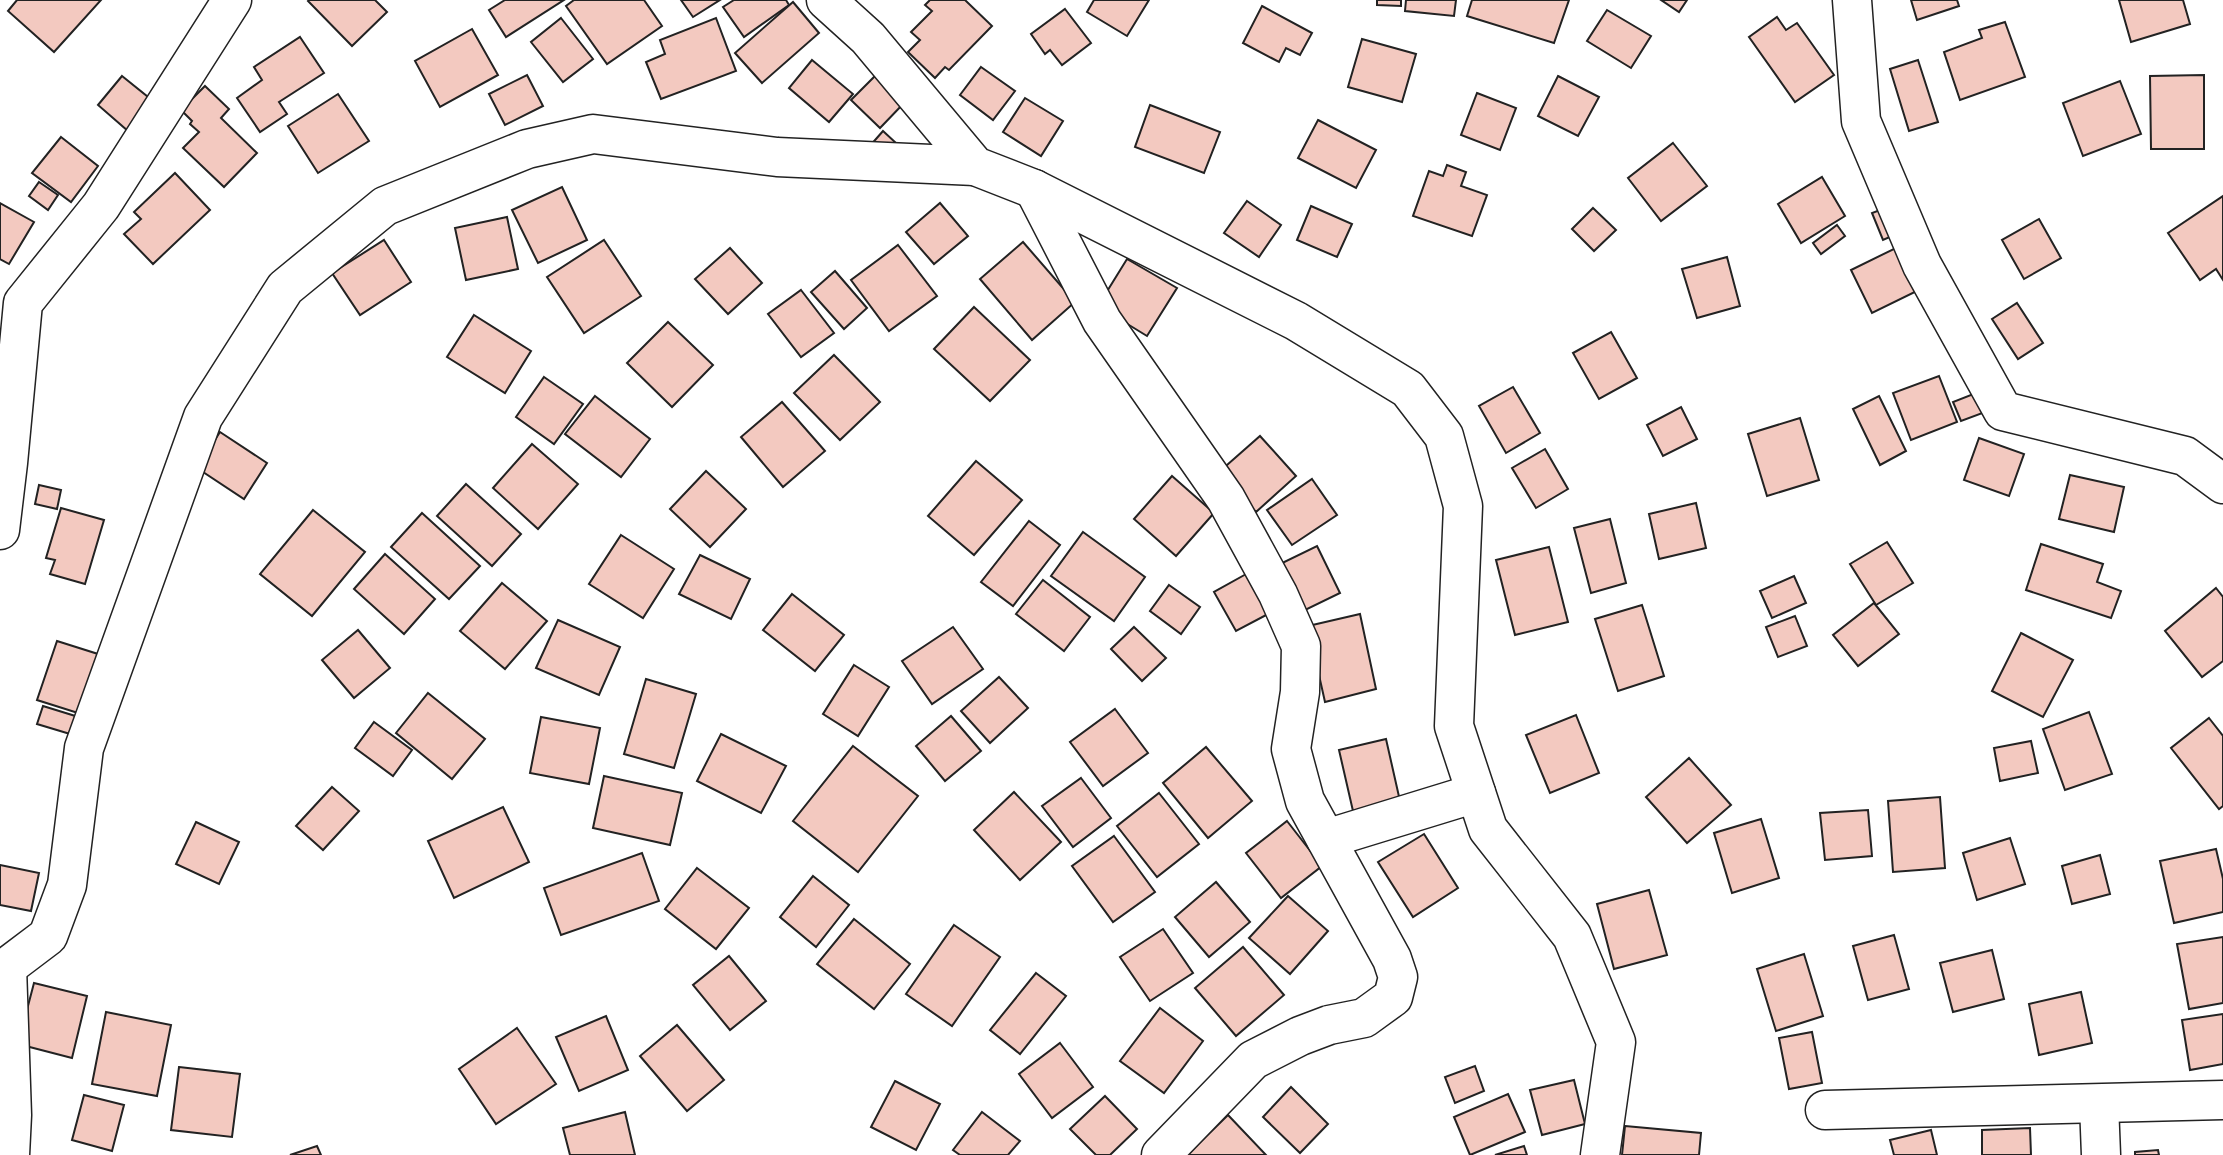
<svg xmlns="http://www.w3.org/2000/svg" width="2223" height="1155" font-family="Figtree,sans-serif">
<rect width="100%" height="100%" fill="#fff"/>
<g fill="#f3c9c0" stroke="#222" stroke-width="2">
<path d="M17 0H101L54 52 8 11Z"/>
<path d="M309 0H375L387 12 352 46 308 1Z"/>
<path d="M505 0H564L506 37 489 10Z"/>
<path d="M574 0H644L662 26 607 64 566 6Z"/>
<path d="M681 0H720L693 17Z"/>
<path d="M734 0H786L789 5 744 37 723 7Z"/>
<path d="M930 0H965L992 26 949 70 945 67 935 78 908 52 920 40 911 32 932 11 925 5Z"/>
<path d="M1094 0H1149L1127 36 1087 12Z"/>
<path d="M1377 0H1401V6L1377 5Z"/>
<path d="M1406 0H1456L1454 16 1405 11Z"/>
<path d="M1472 0H1569L1554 43 1467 16Z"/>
<path d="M1661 0H1687L1679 12Z"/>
<path d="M1911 0H1957L1959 6 1917 20Z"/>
<path d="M2119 0H2183L2190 24 2131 42Z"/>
<path d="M793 2 819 33 762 83 735 53Z"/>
<path d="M1262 6 1312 33 1300 55 1286 48 1279 62 1243 43Z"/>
<path d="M1065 9 1091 43 1062 65 1050 50 1045 54 1031 34Z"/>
<path d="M1607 10 1651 36 1631 68 1587 41Z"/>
<path d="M1777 17 1786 30 1797 23 1834 75 1795 102 1749 37Z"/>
<path d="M561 18 593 59 563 82 531 42Z"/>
<path d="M716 18 736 71 661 99 646 62 665 54 660 40Z"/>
<path d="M2005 22 2025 77 1960 100 1944 52 1982 38 1979 30Z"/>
<path d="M472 29 498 75 440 107 415 61Z"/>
<path d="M300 37 324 73 279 102 287 114 260 132 237 98 262 80 254 67Z"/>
<path d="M1362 39 1416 54 1402 102 1348 87Z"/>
<path d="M812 60 853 94 829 122 789 88Z"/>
<path d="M1918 60 1938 122 1909 131 1890 69Z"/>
<path d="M981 67 1015 91 993 120 960 95Z"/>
<path d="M527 75 543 106 505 125 489 94Z"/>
<path d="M876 75 905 102 880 128 851 100Z"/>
<path d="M2204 75V149H2151L2150 76Z"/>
<path d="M122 76 153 101 128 131 98 105Z"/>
<path d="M1558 76 1599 97 1578 136 1538 116Z"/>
<path d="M2120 81 2141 134 2083 156 2063 103Z"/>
<path d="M205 86 229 109 221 118 257 153 224 187 183 148 199 132 190 124 192 121 181 110Z"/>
<path d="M1477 93 1516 108 1500 150 1461 135Z"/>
<path d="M338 94 369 141 318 173 288 126Z"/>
<path d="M1025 98 1063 121 1041 156 1003 132Z"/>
<path d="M1150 105 1220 132 1204 173 1135 147Z"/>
<path d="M1318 120 1376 150 1356 188 1298 158Z"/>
<path d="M883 131 896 143 882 158 869 147Z"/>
<path d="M61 137 98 166 71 202 32 173Z"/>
<path d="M1673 143 1707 186 1661 221 1628 178Z"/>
<path d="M1447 165 1466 172 1461 186 1487 195 1472 236 1413 216 1429 171 1443 176Z"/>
<path d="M175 173 210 210 153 264 124 234 141 219 134 212Z"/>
<path d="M1822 177 1845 216 1801 243 1778 204Z"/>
<path d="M39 182 58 195 48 210 29 196Z"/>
<path d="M562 187 587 240 538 263 512 210Z"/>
<path d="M2223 196V280L2216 269 2200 280 2168 233Z"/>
<path d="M1247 201 1281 225 1259 257 1224 233Z"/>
<path d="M0 203 34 222 9 264 0 259Z"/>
<path d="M940 203 968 236 934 264 906 232Z"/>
<path d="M1311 206 1352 224 1337 257 1297 240Z"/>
<path d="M1888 207 1899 233 1883 240 1872 213Z"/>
<path d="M1593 208 1616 230 1594 251 1572 229Z"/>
<path d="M507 217 518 269 466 280 455 228Z"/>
<path d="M2039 219 2061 258 2024 279 2002 240Z"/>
<path d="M1837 225 1845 236 1821 254 1813 243Z"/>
<path d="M384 240 411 282 360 315 332 273Z"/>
<path d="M604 240 641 296 584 333 547 277Z"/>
<path d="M1023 242 1075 302 1032 340 980 279Z"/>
<path d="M1904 244 1925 287 1872 313 1851 270Z"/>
<path d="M898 245 937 296 889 331 851 280Z"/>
<path d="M730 248 762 283 728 314 695 279Z"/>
<path d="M1727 257 1740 306 1697 318 1682 269Z"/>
<path d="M1127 259 1177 288 1147 336 1098 306Z"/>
<path d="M835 271 867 308 844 329 811 292Z"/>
<path d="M801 290 834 333 801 357 768 314Z"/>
<path d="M2017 303 2043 343 2018 359 1992 319Z"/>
<path d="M974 307 1030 360 990 401 934 349Z"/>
<path d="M474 315 531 351 505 393 447 357Z"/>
<path d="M668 322 713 365 672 407 627 363Z"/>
<path d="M1611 332 1637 378 1599 399 1573 353Z"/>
<path d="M834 355 880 402 840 440 794 393Z"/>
<path d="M1939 376 1957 422 1911 440 1893 393Z"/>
<path d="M544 377 583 404 554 444 516 417Z"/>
<path d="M1513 387 1540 433 1506 453 1479 406Z"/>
<path d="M1981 391 1988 411 1961 421 1953 402Z"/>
<path d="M595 396 650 439 621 477 565 434Z"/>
<path d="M1879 396 1906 451 1880 465 1853 409Z"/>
<path d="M782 402 825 451 783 487 741 437Z"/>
<path d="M1681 407 1697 439 1663 456 1647 425Z"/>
<path d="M1800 418 1819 480 1767 496 1748 434Z"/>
<path d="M220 432 267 463 244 499 197 468Z"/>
<path d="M1260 436 1296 476 1256 512 1219 472Z"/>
<path d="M1979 438 2024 454 2009 496 1964 480Z"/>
<path d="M532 444 578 484 538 529 493 488Z"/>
<path d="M1545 449 1568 489 1536 508 1512 468Z"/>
<path d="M976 461 1022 500 974 555 928 516Z"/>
<path d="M706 471 746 509 710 547 670 509Z"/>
<path d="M2070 475 2124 487 2114 532 2059 519Z"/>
<path d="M1172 476 1214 513 1176 556 1134 519Z"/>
<path d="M1312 479 1337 515 1292 545 1267 510Z"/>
<path d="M466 484 521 534 492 566 437 516Z"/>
<path d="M39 485 61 490 57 509 35 504Z"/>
<path d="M1696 503 1706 548 1659 559 1649 514Z"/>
<path d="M61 508 104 520 85 584 50 574 55 560 46 558Z"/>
<path d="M313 510 365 552 312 616 260 574Z"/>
<path d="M422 513 480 566 449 599 391 547Z"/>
<path d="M1610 519 1626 583 1591 593 1574 528Z"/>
<path d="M1029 521 1060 545 1013 606 981 582Z"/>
<path d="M1083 532 1145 577 1114 621 1051 576Z"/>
<path d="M621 535 674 569 643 618 589 584Z"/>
<path d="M1887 542 1913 583 1876 605 1850 564Z"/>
<path d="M2041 544 2103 564 2097 582 2121 591 2111 618 2026 590Z"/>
<path d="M1317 546 1340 593 1299 613 1276 566Z"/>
<path d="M1549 547 1568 622 1515 635 1496 560Z"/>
<path d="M385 554 435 599 404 634 354 589Z"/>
<path d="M700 555 750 579 731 619 679 594Z"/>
<path d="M1248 573 1270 613 1236 631 1214 592Z"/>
<path d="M1794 576 1806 603 1772 618 1760 591Z"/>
<path d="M1043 580 1090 617 1064 651 1016 614Z"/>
<path d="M502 583 547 621 505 669 460 631Z"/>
<path d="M1169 585 1200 607 1181 634 1150 611Z"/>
<path d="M2216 588 2223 597V661L2202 677 2165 631Z"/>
<path d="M792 594 844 635 815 671 763 630Z"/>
<path d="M1874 603 1899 634 1858 666 1833 635Z"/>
<path d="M1642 605 1664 676 1618 691 1595 619Z"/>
<path d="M1360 614 1376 689 1325 702 1308 626Z"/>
<path d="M1795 616 1807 646 1778 657 1766 627Z"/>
<path d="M558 620 620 647 599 695 536 668Z"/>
<path d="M953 627 983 669 932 704 902 661Z"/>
<path d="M1134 627 1166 658 1142 681 1111 649Z"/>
<path d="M358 630 390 668 354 698 322 660Z"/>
<path d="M2021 633 2073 660 2043 717 1992 691Z"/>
<path d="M57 641 98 654 78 713 37 700Z"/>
<path d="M854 665 889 687 858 736 823 714Z"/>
<path d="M999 677 1028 708 990 743 961 711Z"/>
<path d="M646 679 696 694 674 768 624 754Z"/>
<path d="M428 693 485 739 452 779 396 733Z"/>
<path d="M43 706 85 719 80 737 37 724Z"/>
<path d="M1115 709 1148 753 1103 786 1070 742Z"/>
<path d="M2089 712 2112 774 2065 790 2043 729Z"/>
<path d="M1576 715 1599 773 1550 793 1526 735Z"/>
<path d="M951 716 981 751 945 781 916 746Z"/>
<path d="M541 717 600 728 589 784 530 773Z"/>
<path d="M2209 718 2223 736V806L2219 809 2171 748Z"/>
<path d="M374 722 412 750 393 776 355 748Z"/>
<path d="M721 734 786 766 761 813 697 781Z"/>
<path d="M1386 739 1400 801 1353 811 1339 750Z"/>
<path d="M2031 741 2038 773 2000 781 1994 748Z"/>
<path d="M853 746 918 796 858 872 793 821Z"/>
<path d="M1206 747 1252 801 1208 838 1163 783Z"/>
<path d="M1689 758 1731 805 1687 843 1646 797Z"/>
<path d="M604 776 682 793 670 845 593 828Z"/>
<path d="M1081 778 1111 818 1073 847 1042 806Z"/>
<path d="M332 787 359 811 323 850 296 826Z"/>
<path d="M1014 792 1061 842 1020 880 974 830Z"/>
<path d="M1159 793 1199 844 1157 877 1117 826Z"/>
<path d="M1940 797 1945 868 1893 872 1888 801Z"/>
<path d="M503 807 529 862 454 898 428 841Z"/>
<path d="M1868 810 1872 856 1825 860 1820 813Z"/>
<path d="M1761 819 1779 878 1732 893 1714 833Z"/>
<path d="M1287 821 1322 866 1281 898 1246 853Z"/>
<path d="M196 822 239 842 219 884 176 864Z"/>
<path d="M1424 834 1458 888 1413 917 1378 862Z"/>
<path d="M1114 836 1155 892 1113 922 1072 866Z"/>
<path d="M2010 838 2025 884 1977 900 1963 853Z"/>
<path d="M2216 849 2223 879V912L2174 923 2160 861Z"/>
<path d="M642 853 659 901 561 935 544 888Z"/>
<path d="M2100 855 2110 894 2072 904 2062 866Z"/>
<path d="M0 865 39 873 31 911 0 905Z"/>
<path d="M697 868 749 908 716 949 665 909Z"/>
<path d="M813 876 849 905 816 947 780 917Z"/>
<path d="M1216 882 1250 922 1209 957 1175 917Z"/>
<path d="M1649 890 1667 955 1614 969 1597 904Z"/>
<path d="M1288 896 1328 931 1290 974 1249 938Z"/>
<path d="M854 919 910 964 874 1009 817 964Z"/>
<path d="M954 925 1000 957 952 1026 906 994Z"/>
<path d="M1163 929 1193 973 1150 1001 1120 957Z"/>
<path d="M1894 935 1909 989 1868 1000 1853 946Z"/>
<path d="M2223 937V1003L2189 1009 2177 944Z"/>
<path d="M1243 947 1284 995 1236 1036 1195 988Z"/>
<path d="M1992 950 2004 999 1953 1012 1940 963Z"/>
<path d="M1804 954 1823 1016 1776 1031 1757 969Z"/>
<path d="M729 956 766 1001 730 1030 693 985Z"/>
<path d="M1036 973 1066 996 1020 1054 990 1030Z"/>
<path d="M34 983 87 996 72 1058 18 1044Z"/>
<path d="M2081 992 2092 1043 2039 1055 2029 1004Z"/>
<path d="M1160 1008 1203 1041 1164 1093 1120 1061Z"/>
<path d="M106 1012 171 1025 157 1096 92 1084Z"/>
<path d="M2223 1014V1064L2190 1070 2182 1020Z"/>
<path d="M606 1016 628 1070 579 1091 556 1037Z"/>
<path d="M677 1025 724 1080 687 1111 640 1056Z"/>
<path d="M517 1028 556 1084 496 1124 459 1069Z"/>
<path d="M1812 1032 1822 1083 1789 1089 1779 1038Z"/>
<path d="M1060 1043 1093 1087 1052 1118 1019 1074Z"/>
<path d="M1475 1066 1484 1091 1455 1103 1445 1077Z"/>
<path d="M179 1067 240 1074 232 1137 171 1130Z"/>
<path d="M1574 1080 1585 1124 1542 1135 1530 1090Z"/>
<path d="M895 1081 940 1104 916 1150 871 1127Z"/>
<path d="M1291 1087 1328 1124 1300 1153 1263 1117Z"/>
<path d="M1508 1094 1525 1132 1470 1155 1454 1117Z"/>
<path d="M84 1095 124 1105 112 1151 72 1140Z"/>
<path d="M1105 1096 1137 1129 1110 1155H1096L1070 1129Z"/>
<path d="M625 1112 635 1155H570L563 1128Z"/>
<path d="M982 1112 1020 1141 1008 1155H960L953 1150Z"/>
<path d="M1228 1115 1266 1155H1187Z"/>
<path d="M1625 1126 1701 1133 1699 1155H1622Z"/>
<path d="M2030 1128 2031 1155H1982V1130Z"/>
<path d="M1931 1130 1937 1155H1894L1890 1140Z"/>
<path d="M317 1146 321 1155H290Z"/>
<path d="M1524 1146 1527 1155H1495Z"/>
<path d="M2158 1150 2159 1155H2135V1152Z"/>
</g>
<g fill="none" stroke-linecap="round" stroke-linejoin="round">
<defs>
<g id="street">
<path d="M826 0 868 38 975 166 1034 189 1296 321 1408 389 1444 436 1463 506 1454 726 1488 829 1572 936 1616 1042 1600 1155"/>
<path d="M1852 0 1861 121 1922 265 2003 411 2185 456 2223 484"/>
<path d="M1034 189 1102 321 1226 499 1278 594 1301 646 1300 692 1291 749 1305 801 1392 959 1398 977 1393 997 1364 1018 1329 1025 1300 1036 1253 1060 1161 1155"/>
<path d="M0 530 8 463 23 303 101 206 232 0"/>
<path d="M1326 839 1476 793"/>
<path d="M7 967 12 1115 10 1155"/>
<path d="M0 968 7 967 48 936 67 885 84 748 203 417 285 288 385 206 527 149 593 134 777 157 975 166"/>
<path d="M2099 1104 2101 1155"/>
<path d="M1825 1110 2223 1100"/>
</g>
</defs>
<use href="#street" stroke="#222" stroke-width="41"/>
<use href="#street" stroke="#fff" stroke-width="38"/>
</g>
</svg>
